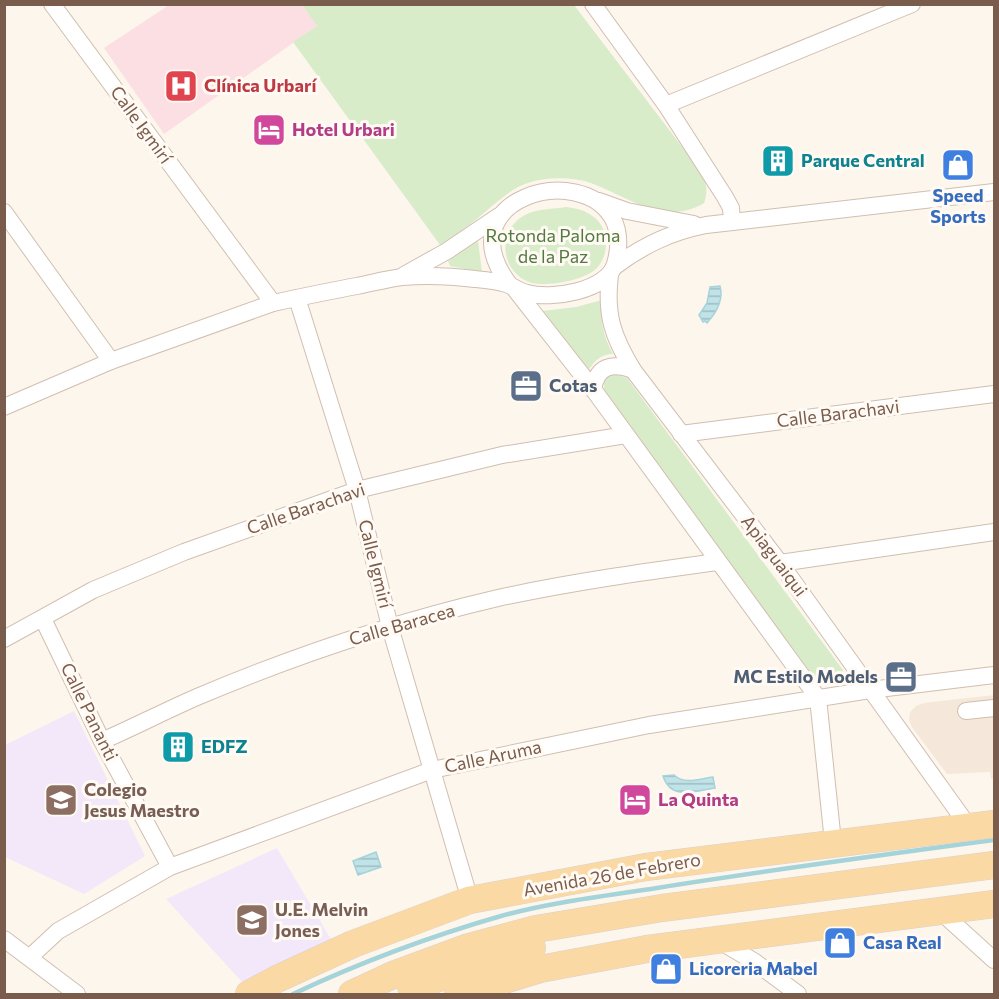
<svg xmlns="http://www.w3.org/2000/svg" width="999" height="999" font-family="Commissioner,sans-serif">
<defs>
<pattern id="water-rules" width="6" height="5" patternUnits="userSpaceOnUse" patternTransform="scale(1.5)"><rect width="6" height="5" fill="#bfe3e8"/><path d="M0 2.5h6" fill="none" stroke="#a0bbbe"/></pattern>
</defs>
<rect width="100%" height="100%" fill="#fdf6ec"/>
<path fill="#f5e8da" d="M994 695V779H991L990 772 947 774 912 727 909 720 910 712 916 706 924 703Z"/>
<g fill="#f3e8fa">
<path d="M74 711 145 856 84 894 5 857V745Z"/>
<path d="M277 848 332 941 243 983 166 899Z"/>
</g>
<path fill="#fbdfe3" d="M169 5H302L317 26 164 134 104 48Z"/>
<g fill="#d8ecc9">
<path d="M302 5H574L702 173C707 184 708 192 704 203 666 227 626 196 591 183 573 177 549 177 531 182 511 187 494 205 478 218 466 228 453 236 440 245L293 42 317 26Z"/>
<path d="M566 207C587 209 605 219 606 242 606 252 604 260 597 268 586 280 548 287 532 283 500 274 496 230 525 215 536 209 553 209 566 207Z"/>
<path d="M478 241 482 272 450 266 448 261Z"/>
<path d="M602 300C600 320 603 336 613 354 601 354 594 361 588 371L543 311 576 307Z"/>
<path d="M615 374 627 378 843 670 844 677 841 683C831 686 824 685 816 680L604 392V380L609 375Z"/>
</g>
<g fill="url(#water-rules)" stroke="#a5d3da" stroke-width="1.5">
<path d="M720 286C724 300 716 313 707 323L705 321 703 322 699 315 707 303 710 287Z"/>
<path d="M674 775C685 785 699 779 713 777L715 788C695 791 671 801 663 776Z"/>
<path d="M376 852 381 867 358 875 353 861Z"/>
</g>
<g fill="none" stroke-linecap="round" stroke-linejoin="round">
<path stroke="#a5d3da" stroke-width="4.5" d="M293 994C361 962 428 937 501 916 552 902 605 896 657 888 769 870 882 855 994 840"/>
<defs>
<g id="minor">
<path d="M52 4 273 303"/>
<path d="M593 4 666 105 725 197 731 208 732 222"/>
<path d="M666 105 912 4"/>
<path d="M599 201 627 211 694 224"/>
<path d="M4 212 111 361"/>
<path d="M614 267C643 245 671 232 706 225L994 192"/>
<path d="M404 275 447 251 499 216"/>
<path d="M610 275C605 315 613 337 633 370L780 563 969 827"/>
<path d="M514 288 593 389 818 698 833 842"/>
<path d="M297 298 357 490 390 627 470 900"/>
<path d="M593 389C597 366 612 362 633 370"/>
<path d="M4 407 111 361 273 303C301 297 329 291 357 286 372 283 387 279 402 277 426 275 451 276 475 279 485 280 496 281 506 284 513 286 519 291 527 293 551 300 607 291 615 264 619 250 620 233 613 219 581 160 445 199 509 284"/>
<path d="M681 434 994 394"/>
<path d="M780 563 994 532"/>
<path d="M43 619 102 741 170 867"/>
<path d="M4 639 93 590 184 552 357 490 502 455 626 435"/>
<path d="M966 711 994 708"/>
<path d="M102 741C134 727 165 711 197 697 294 656 395 622 498 598 571 582 644 572 717 562"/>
<path d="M940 911 994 960"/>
<path d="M4 939 77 994"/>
<path d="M718 940 755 962 798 994"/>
<path d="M30 957 58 931 170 867 432 770 649 725 870 690 994 675"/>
</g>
<g id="primary">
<path d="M411 987 532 948"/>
<path d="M249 994 277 979 353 944 470 900 646 867 994 824"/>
<path d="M352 994 393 975 469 947 536 929 662 908 994 865"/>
<path d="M458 994 540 969 647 949 994 904"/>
</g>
</defs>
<use href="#minor" stroke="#d1beb0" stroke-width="18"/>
<use href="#primary" stroke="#dad1cd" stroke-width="28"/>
<use href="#minor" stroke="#fff" stroke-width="16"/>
<use href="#primary" stroke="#fbd9a5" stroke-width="27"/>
</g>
<defs>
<symbol id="hospital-square" viewBox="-11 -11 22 22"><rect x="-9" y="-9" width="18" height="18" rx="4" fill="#e0444e" stroke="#fffaf3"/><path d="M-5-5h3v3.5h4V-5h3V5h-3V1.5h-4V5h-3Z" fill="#fff"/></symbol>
<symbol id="hotel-square" viewBox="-11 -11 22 22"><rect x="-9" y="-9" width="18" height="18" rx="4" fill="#d1479c" stroke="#fffaf3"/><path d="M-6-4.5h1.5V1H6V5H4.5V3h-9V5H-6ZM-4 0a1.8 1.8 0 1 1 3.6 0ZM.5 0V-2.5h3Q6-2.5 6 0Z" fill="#fff"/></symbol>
<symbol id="building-square" viewBox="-11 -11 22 22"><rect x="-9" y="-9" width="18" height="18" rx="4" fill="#0f9aa8" stroke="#fffaf3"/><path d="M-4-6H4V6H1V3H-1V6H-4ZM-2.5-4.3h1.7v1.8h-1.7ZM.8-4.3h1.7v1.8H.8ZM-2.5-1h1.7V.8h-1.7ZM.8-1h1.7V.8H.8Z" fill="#fff"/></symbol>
<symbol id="shop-square" viewBox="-11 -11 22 22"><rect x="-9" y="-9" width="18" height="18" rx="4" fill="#3f7fe0" stroke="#fffaf3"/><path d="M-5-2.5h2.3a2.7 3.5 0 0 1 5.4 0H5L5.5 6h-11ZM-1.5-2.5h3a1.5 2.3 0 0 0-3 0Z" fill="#fff"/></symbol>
<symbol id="office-square" viewBox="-11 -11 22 22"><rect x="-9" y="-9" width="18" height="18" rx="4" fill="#5c6f8a" stroke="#fffaf3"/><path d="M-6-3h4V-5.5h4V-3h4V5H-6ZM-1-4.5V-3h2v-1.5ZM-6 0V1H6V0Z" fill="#fff"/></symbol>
<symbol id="school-square" viewBox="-11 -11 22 22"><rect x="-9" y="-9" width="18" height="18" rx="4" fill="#8d6e63" stroke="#fffaf3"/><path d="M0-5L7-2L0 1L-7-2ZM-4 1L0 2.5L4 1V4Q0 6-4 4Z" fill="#fff"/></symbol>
</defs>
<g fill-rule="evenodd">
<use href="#hospital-square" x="162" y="67" width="38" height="38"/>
<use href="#hotel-square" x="250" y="111" width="38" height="38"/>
<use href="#building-square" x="759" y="142" width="38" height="38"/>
<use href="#shop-square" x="939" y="146" width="38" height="38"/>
<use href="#office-square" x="507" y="367" width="38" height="38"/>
<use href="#office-square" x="882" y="658" width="38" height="38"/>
<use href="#building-square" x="159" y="728" width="38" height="38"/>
<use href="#school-square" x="42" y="781" width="38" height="38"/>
<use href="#hotel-square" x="616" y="781" width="38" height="38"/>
<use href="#school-square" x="233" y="901" width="38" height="38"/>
<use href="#shop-square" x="821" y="924" width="38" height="38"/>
<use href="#shop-square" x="647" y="950" width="38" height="38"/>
</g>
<g text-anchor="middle" stroke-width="6" stroke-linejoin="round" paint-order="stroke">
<g font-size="18" font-weight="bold" fill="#be3a42" stroke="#fffaf3" text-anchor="start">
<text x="204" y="92">Clínica Urbarí</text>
</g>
<g font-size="18" fill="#7a5c4d" stroke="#fffaf3">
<text transform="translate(141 125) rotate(54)" y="6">Calle Igmirí</text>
<text transform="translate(838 414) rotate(-7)" y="6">Calle Barachavi</text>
<text transform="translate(306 509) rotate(-19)" y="6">Calle Barachavi</text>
<text transform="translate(774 556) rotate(53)" y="6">Apiaguaiqui</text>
<text transform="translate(375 564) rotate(76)" y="6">Calle Igmirí</text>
<text transform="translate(402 625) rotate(-16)" y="6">Calle Baracea</text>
<text transform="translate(89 712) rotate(64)" y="6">Calle Pananti</text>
<text transform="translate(493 757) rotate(-12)" y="6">Calle Aruma</text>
<text transform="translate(612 875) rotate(-10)" y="6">Avenida 26 de Febrero</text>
</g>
<g font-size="18" font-weight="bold" fill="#b23c85" stroke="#fffaf3" text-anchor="start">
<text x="292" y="136">Hotel Urbari</text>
<text x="658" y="806">La Quinta</text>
</g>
<g font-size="18" font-weight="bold" fill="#0d838f" stroke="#fffaf3" text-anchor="start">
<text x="801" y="167">Parque Central</text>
<text x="201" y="753">EDFZ</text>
</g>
<g font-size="18" font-weight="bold" fill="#366cbe" stroke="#fffaf3" text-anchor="start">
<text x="958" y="202" text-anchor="middle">Speed<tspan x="958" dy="21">Sports</tspan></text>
<text x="863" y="949">Casa Real</text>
<text x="689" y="975">Licoreria Mabel</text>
</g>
<g font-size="18" fill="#537a41" stroke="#fffaf3">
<text x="553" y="242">Rotonda Paloma<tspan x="553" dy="21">de la Paz</tspan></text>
</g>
<g font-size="18" font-weight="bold" fill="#4e5e75" stroke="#fffaf3" text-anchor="start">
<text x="549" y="392">Cotas</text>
<text x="878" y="683" text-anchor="end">MC Estilo Models</text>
</g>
<g font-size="18" font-weight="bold" fill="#785e54" stroke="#fffaf3" text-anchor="start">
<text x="84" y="796">Colegio<tspan x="84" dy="21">Jesus Maestro</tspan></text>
<text x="275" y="916">U.E. Melvin<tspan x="275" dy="21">Jones</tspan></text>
</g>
</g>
<rect width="999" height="999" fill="none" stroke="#7a5c4d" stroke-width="12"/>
</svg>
